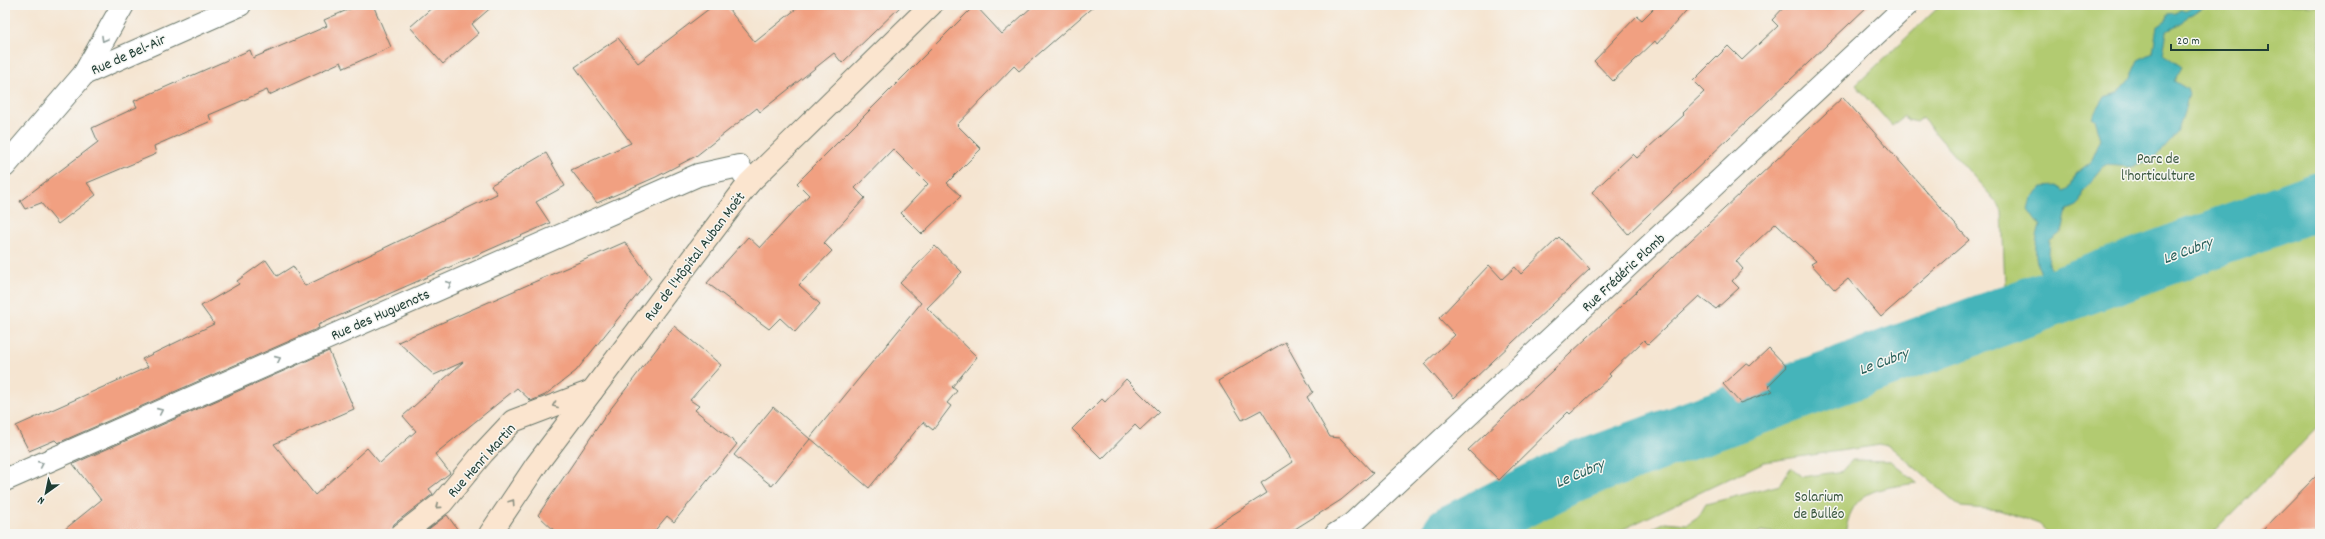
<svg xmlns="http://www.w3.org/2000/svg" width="2325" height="539" font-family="Dekko,sans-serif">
<rect width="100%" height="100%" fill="#f6f6f2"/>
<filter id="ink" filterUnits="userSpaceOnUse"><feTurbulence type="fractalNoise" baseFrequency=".025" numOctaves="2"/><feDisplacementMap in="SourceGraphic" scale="8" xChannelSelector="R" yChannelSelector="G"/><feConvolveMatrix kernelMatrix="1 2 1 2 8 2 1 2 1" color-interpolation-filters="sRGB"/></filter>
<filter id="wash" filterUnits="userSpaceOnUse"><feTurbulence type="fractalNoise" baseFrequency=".012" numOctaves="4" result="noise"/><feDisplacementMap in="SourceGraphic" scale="16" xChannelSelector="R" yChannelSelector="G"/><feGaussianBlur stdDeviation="0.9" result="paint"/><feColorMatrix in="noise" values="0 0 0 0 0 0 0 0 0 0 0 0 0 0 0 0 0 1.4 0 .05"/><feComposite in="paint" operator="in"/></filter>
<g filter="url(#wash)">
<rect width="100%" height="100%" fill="#f5e5d1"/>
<g fill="#b2cb71" stroke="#688452">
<path d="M1941 5H2320V425L2212 534H2049L2039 524 2000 510 1961 507 1887 444 1764 462 1613 534H1426L1562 464 2015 300 2005 286 2002 212 1998 204 1922 118 1917 122 1908 120 1904 116 1892 126 1856 85Z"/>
<path d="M1852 460 1891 461 1917 483C1878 489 1852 488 1845 534H1781L1761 531 1757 534H1640L1666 522 1687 524 1699 516 1706 504 1780 485 1791 467 1802 477 1843 471Z"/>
</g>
<path fill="#44b4ba" stroke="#327877" d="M2196 5H2208L2189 15 2180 25 2167 31 2163 54 2182 67 2174 81 2187 89 2189 95 2177 133 2152 161 2131 167 2105 165 2083 191 2080 202 2075 207 2067 210 2062 232 2050 241 2048 265 2056 275 2058 283 2049 286 2048 278C2031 270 2035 241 2040 226L2028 209 2031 198 2042 187 2056 186 2064 191 2071 187 2075 174 2091 162 2101 139 2095 119 2092 117 2104 97 2118 93 2129 80 2138 60 2153 53 2157 26 2166 20 2167 15 2177 14 2179 10H2187Z"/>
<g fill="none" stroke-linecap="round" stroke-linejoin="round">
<path stroke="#44b4ba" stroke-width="58" d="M1451 534 1573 473 2320 200"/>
</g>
<g id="blocks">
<g fill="#f1a081">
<path d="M359 5H373L391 47 344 68 341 62 269 95 267 90 209 115 211 121 154 146 156 154 87 183 96 195 58 224 41 203 25 209 20 201 98 142 92 128 137 107 134 101 250 50 253 58 327 26 324 20Z"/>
<path d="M435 5H494L472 24 479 33 443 64 410 27Z"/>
<path d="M714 5H725L755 42 801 5H902L842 63 834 53 760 112 757 108 696 156 656 177 597 203 571 170 631 143 575 67 618 38 638 63Z"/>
<path d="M975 5 1002 34 1034 5H1095L1019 71 1014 66 957 125 981 149 947 183 961 196 922 234 901 213 928 184 893 149 855 188 865 198 824 243 832 251 799 285 820 304 795 332 780 318 769 329 707 283 748 237 760 248 809 195 797 183Z"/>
<path d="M1657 5H1691L1657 44 1655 41 1613 81 1594 61 1637 16 1642 20Z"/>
<path d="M1786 5H1869L1628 234 1592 192 1633 154 1637 158 1684 115 1682 113 1704 92 1693 81 1728 46 1742 60 1778 26 1772 20Z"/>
<path d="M1843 97 1969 240 1881 317 1848 279 1835 290 1811 264 1816 261 1776 223 1736 261 1743 269 1732 281 1739 288 1716 309 1699 296 1648 344 1644 340 1609 374 1611 376 1570 414 1568 412 1499 480 1468 450Z"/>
<path d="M546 153 565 186 536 202 550 223 318 325 319 328 58 443 55 440 29 451 16 426 148 367 142 359 214 324 201 306 239 284 237 281 266 260 277 276 293 266 305 286 497 194 491 185Z"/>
<path d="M1559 237 1590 269 1454 398 1424 364 1455 335 1439 318 1489 265 1502 279 1515 267 1521 274Z"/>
<path d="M625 242 651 278 629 305 576 371 545 395 531 401 517 388 435 454 450 473 429 489 433 494 394 524 390 534H59L101 500 73 464 329 351 354 409 274 444 315 495 367 448 380 463 416 431 403 416 463 362 434 375 398 342Z"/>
<path d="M935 246 962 272 927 308 977 357 952 387 957 391 947 403 951 406 933 430 923 422 869 488 810 438 921 303 900 283Z"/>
<path d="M674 326 721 365 690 400 699 406 695 410 737 444 674 522 667 516 652 534H558L538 515 606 415Z"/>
<path d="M1285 342 1313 392 1307 397 1330 437 1340 438 1373 473 1341 500 1287 534H1202L1267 493 1261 483 1293 462 1261 410 1242 420 1218 381Z"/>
<path d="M1769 348 1787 367 1768 386 1773 391 1740 403 1723 384 1746 363 1750 366Z"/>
<path d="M1126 379 1159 412 1140 430 1135 425 1102 459 1072 429 1102 399 1105 402Z"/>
<path d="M773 407 810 439 772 486 734 455Z"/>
<path d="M2320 472V534H2259Z"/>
<path d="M447 515 461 534H422Z"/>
</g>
</g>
</g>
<g filter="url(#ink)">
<use href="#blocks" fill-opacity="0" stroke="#6a786b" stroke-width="1"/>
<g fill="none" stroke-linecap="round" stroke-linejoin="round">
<defs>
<g id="street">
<path d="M84 74 123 5"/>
<path d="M5 166 84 74 240 5"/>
<path d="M5 480 698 175 739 166 749 183"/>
<path d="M1336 534 1352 524 1907 5"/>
</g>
<g id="secondary">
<path d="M402 534 442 503 483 453 513 421 592 391"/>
<path d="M490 534 537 464 749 183 931 5"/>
</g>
</defs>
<use href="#street" stroke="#6a786b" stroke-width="24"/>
<use href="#secondary" stroke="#6a786b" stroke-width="24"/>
<use href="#street" stroke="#fff" stroke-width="22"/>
<use href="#secondary" stroke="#fbe5cf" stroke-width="22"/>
</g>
<defs><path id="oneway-chevron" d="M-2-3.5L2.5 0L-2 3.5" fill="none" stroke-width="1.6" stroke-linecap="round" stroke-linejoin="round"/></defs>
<g stroke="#8f9e9a">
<use href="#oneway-chevron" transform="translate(104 39) rotate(120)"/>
<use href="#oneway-chevron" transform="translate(449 284) rotate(-24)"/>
<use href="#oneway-chevron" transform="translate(278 359) rotate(-24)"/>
<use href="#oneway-chevron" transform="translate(160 411) rotate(-24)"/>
<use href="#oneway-chevron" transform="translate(41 464) rotate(-24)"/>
</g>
<g stroke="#8d9182">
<use href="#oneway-chevron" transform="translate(555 405) rotate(159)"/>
<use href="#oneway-chevron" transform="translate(512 502) rotate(-56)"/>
<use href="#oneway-chevron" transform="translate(438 506) rotate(140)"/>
</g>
</g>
<g text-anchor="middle" stroke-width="3" stroke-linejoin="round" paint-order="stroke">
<g font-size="15" fill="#1f3d34" stroke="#f6f6f2">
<text transform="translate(128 54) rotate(-24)" y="5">Rue de Bel-Air</text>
<text transform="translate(694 256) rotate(-53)" y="5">Rue de l'Hôpital Auban Moët</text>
<text transform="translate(1623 272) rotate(-43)" y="5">Rue Frédéric Plomb</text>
<text transform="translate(380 314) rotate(-24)" y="5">Rue des Huguenots</text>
<text transform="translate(481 460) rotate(-48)" y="5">Rue Henri Martin</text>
</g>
<g font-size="15" fill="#3c5940" stroke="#f6f6f2">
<text x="2158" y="163">Parc de<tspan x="2158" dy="17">l'horticulture</tspan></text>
<text x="1819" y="501">Solarium<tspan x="1819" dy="17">de Bulléo</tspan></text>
</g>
<g font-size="16" font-style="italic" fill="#2a615c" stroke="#f6f6f2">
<text transform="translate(2187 249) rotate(-20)" y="6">Le Cubry</text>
<text transform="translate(1883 360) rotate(-20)" y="6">Le Cubry</text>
<text transform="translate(1579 472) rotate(-23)" y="6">Le Cubry</text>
</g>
</g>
<rect width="2325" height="539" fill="none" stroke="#f6f6f2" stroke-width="20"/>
<g transform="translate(46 493) rotate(213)" stroke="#f6f6f2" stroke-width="3" paint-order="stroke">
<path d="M0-3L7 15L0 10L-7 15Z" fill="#1f3d34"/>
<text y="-6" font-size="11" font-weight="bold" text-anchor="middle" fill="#1f3d34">N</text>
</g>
<path d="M2171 44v6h97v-6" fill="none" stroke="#1f3d34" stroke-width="2"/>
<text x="2177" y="44" font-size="12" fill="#1f3d34" stroke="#f6f6f2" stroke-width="3" paint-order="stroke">20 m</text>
</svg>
